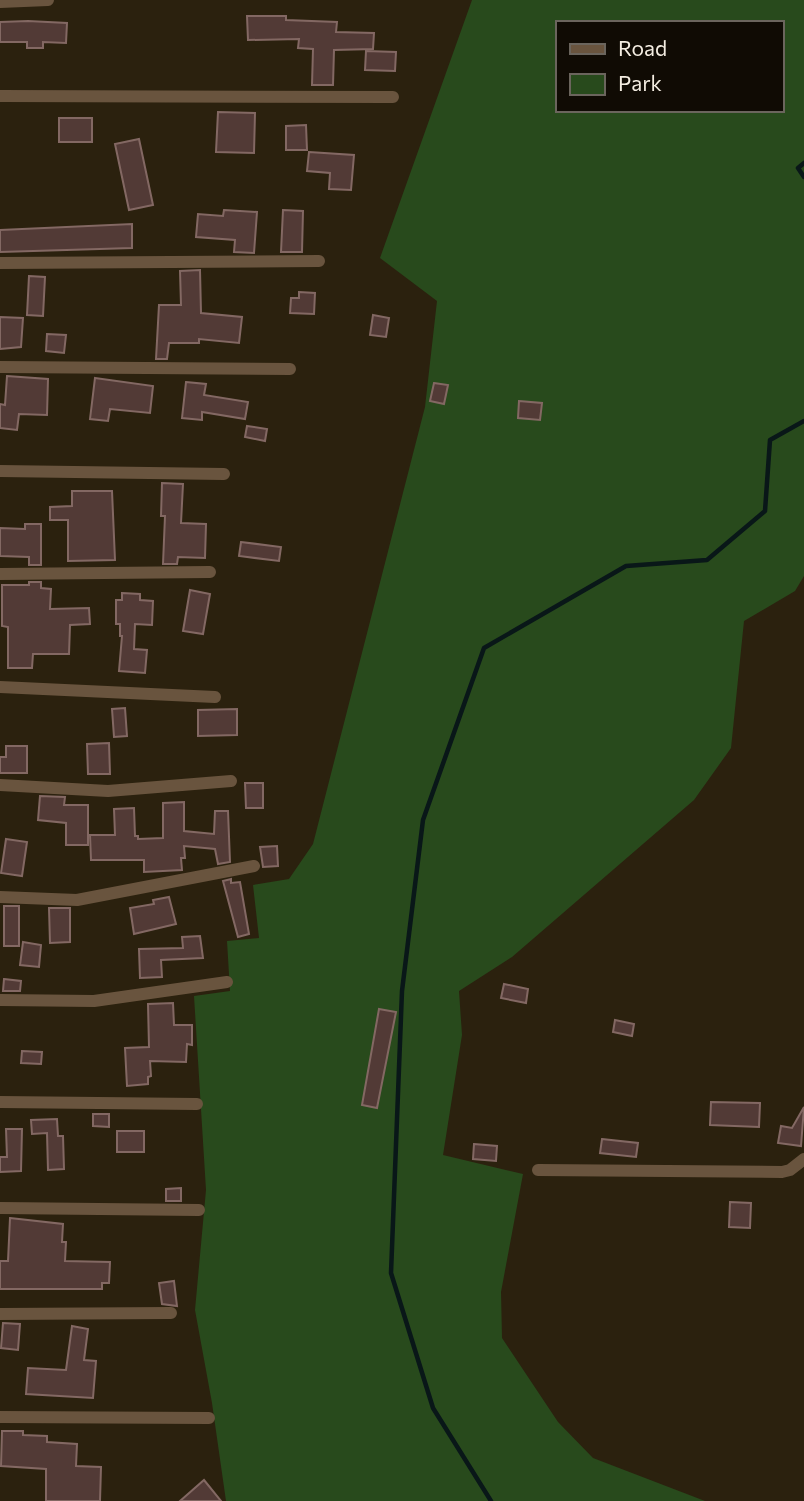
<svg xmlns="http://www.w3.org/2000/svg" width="804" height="1501" font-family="Commissioner,sans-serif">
<rect width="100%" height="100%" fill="#2b210e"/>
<path fill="#284a1c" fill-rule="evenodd" d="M472 0H804V576L795 591 744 621 731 748 694 800 512 957 459 991 462 1035 443 1155 523 1174 501 1292 502 1338 558 1422 593 1458 705 1501H226L212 1403 195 1310 206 1190 194 996 230 991 227 941 259 938 253 885 289 879 313 844 425 407 437 301 380 258ZM557 23H781V110H557Z"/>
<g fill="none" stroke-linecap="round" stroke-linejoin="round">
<g stroke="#091718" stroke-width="4.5">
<path d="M804 163 798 168 804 177"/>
<path d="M491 1501 433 1408 391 1273 402 991 423 820 484 648 626 566 707 560 765 511 770 440 804 421"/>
</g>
</g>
<g fill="#523a36" stroke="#836863" stroke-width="2">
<path d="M247 16H286V20L337 22 336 32 374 33 373 49 334 50 333 85H312L313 49 298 48 299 39 248 40Z"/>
<path d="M28 21 67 23 66 43 43 42V48H27V42H0V22Z"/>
<path d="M366 51 396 52 395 71 365 70Z"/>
<path d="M218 112 255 113 254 153 216 152Z"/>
<rect x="59" y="118" width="33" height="24"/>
<path d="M306 125 307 150H286V126Z"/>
<path d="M139 139 153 205 129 210 115 144Z"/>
<path d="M309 152 354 155 351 190 329 189 330 173 307 171Z"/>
<path d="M224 210 257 212 254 253 234 252 235 240 196 237 198 214 223 216Z"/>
<path d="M283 210 303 211 302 252H281Z"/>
<path d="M132 224V248L0 252V230Z"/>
<path d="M200 270 201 313 242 317 239 343 199 339V343H169L167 359H156L159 305H181L180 271Z"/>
<path d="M29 276 45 277 43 316 27 315Z"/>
<path d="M299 292 315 293 314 314 290 313 291 298H299Z"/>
<path d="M373 315 389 318 386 337 370 335Z"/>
<path d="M0 317 23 318 21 347 0 349Z"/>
<path d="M47 334 66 335 64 353 46 351Z"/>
<path d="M7 376 48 379 47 415 19 414 17 430 0 428V404L5 405Z"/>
<path d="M95 378 153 386 150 413 110 409 108 421 90 419Z"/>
<path d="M186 382 206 384 204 395 248 402 245 419 202 412V420L182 418Z"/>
<path d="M434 383 448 385 444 404 430 401Z"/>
<path d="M519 401 542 403 540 420 518 418Z"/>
<path d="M247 426 267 429 265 441 245 437Z"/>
<path d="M162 483 183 484 181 523 206 524 205 558 178 557 177 564H163L165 516H161Z"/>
<path d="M72 491H112L115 560 68 561V520H50V507L72 506Z"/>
<path d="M25 524H41V565H29V557L0 556V528L25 529Z"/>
<path d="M241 542 281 547 279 561 239 556Z"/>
<path d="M29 582H41V588L51 589 50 609 89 608 90 624 70 625 69 654H33L32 668H8V627L2 626V585H29Z"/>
<path d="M190 590 210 594 203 634 183 631Z"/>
<path d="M122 593 140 594V600L153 601 152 625 135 624 134 649 147 650 145 673 119 671 122 636H120V624H116V600H122Z"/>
<path d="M125 708 127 736 114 737 112 709Z"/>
<path d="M237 709V735L198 736V710Z"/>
<path d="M109 743 110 774H88L87 744Z"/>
<path d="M6 746H27V773H0V757H6Z"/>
<path d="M245 783H263V808H246Z"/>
<path d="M40 796 65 797 64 805H88V845H66V823L38 820Z"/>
<path d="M184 802V831L214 834 215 811H228L230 862 218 864 215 849 184 846 185 858H181L182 870 144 872V860H91L90 835H115L114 809 134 808 135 836H138V839L163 838V803Z"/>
<path d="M6 839 27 842 22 876 1 873Z"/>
<path d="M277 846 278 866 263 867 260 847Z"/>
<path d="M231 879V883L240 882 249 934 238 937 223 881Z"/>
<path d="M169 897 176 924 134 934 130 908 154 904 153 900Z"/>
<rect x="4" y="906" width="15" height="40"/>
<path d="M49 908H70V942L50 943Z"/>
<path d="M200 936 203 958 161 960 162 977 140 978 139 949 183 948 182 937Z"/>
<path d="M23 942 41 945 39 967 20 965Z"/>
<path d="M4 979 21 981 20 991H3Z"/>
<path d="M504 984 528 989 526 1003 501 998Z"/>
<path d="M173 1003 174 1025H192V1045L187 1044 186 1062 150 1061 151 1076 148 1077V1084L127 1086 125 1048 149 1047 148 1004Z"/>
<path d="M379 1009 396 1012 377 1108 362 1105Z"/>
<path d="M615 1020 634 1024 632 1036 613 1032Z"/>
<path d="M22 1051 42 1052 41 1064 21 1063Z"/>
<path d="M711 1102 760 1103 759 1127 710 1125Z"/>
<path d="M804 1107 801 1146 778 1143 781 1126 792 1128Z"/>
<path d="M93 1114H109V1127L93 1126Z"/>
<path d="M57 1119 58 1136H63L64 1169 48 1170 47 1133 32 1134 31 1120Z"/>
<path d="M6 1129H22L21 1171 0 1172V1157H7Z"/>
<rect x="117" y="1131" width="27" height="21"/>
<path d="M602 1139 638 1143 636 1157 600 1153Z"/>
<path d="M474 1144 497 1146 496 1161 473 1159Z"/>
<path d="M181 1188V1201H166V1189Z"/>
<path d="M730 1202 751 1203 750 1228 729 1227Z"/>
<path d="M10 1218 63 1224 62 1242H66L65 1261 110 1262 109 1283H102V1289H0V1261H8Z"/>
<path d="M174 1281 177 1306 162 1304 159 1283Z"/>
<path d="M3 1323 20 1324 18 1350 1 1348Z"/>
<path d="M72 1326 88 1329 84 1360 96 1361 93 1398 26 1394 28 1368 66 1370Z"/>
<path d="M2 1431H23V1435L47 1436V1442L77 1444 76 1466 101 1467 100 1501H46V1469L1 1466Z"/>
<path d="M204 1480 221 1501H180Z"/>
</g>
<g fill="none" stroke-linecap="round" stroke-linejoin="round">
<g stroke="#69543e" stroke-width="12">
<path d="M0 2 48 0"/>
<path d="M0 96 393 97"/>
<path d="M0 263 319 261"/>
<path d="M0 367 290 369"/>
<path d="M0 471 224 474"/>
<path d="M0 574 210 572"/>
<path d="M0 687 215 697"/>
<path d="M0 785 108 791 231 781"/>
<path d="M0 897 77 900 254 866"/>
<path d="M0 1000 94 1001 227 982"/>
<path d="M0 1102 197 1104"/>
<path d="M538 1170 782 1172 790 1170 804 1159"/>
<path d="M0 1208 199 1210"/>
<path d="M0 1314 171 1313"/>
<path d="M0 1417 209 1418"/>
</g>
</g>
<rect x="556" y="21" width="228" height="91" fill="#100b04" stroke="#6b655d" stroke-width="2"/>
<rect x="570" y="44" width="35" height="10" fill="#69543e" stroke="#6b655d" stroke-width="2"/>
<text x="618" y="56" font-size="21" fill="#f4ede2">Road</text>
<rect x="570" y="74" width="35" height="21" fill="#284a1c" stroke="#6b655d" stroke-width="2"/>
<text x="618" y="91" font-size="21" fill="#f4ede2">Park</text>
</svg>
